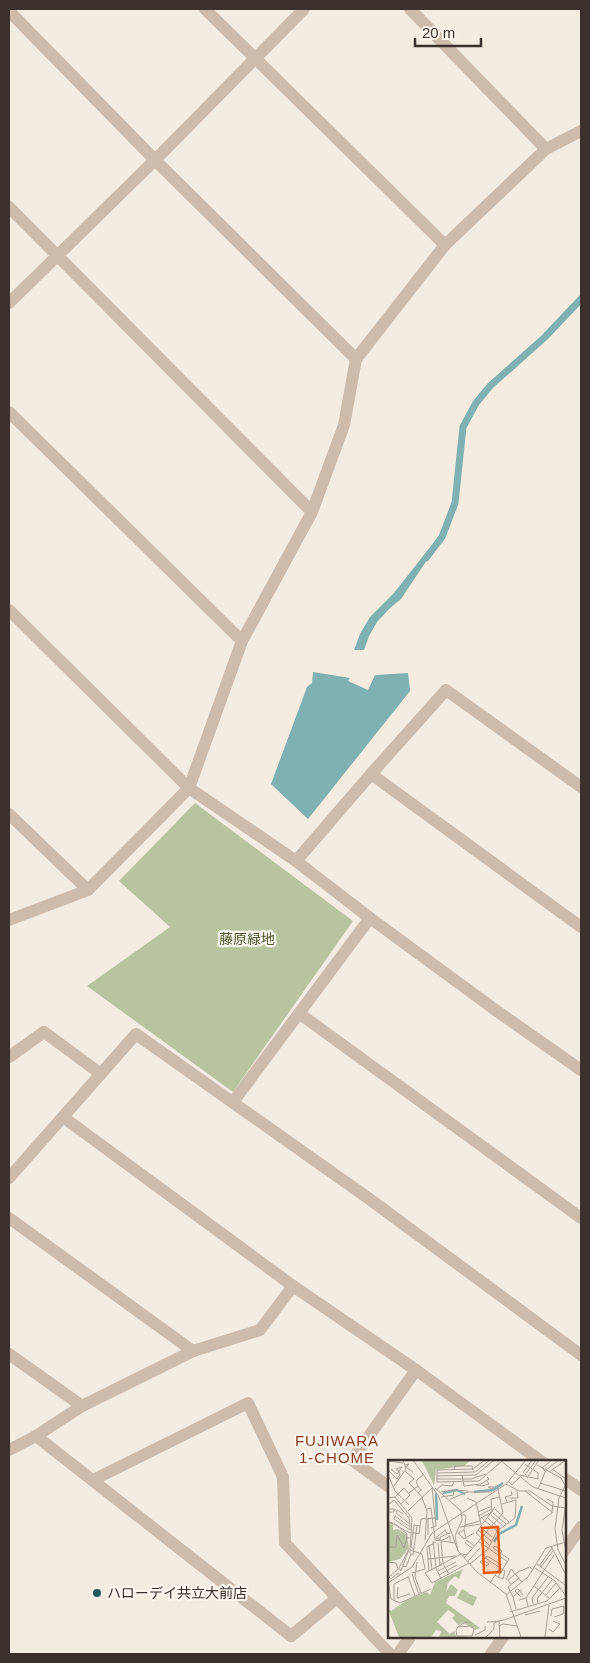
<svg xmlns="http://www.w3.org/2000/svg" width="590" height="1663" font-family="Helvetica,'Noto Sans JP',sans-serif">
<rect width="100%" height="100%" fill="#f4ebe1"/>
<path fill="#b8c4a0" d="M195 803 353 921 233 1092 87 986 170 927 119 881Z"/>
<g fill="#7fb0b2">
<path d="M431 550V554L401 599 390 608 377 622 369 636 364 650H354L360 634 370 617 394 593 427 551Z"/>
<path d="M313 672 350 678 348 681 368 690 375 675 408 673 410 691 308 819 271 784 307 687 312 683Z"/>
</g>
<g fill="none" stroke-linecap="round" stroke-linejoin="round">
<path stroke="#7fb0b2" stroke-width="7" d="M426 558 442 537 455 503 463 427 476 403 490 386 545 337 581 299"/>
<g stroke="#cdbbac" stroke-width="12">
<path d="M205 9 445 245"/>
<path d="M410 9 546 149"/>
<path d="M9 11 155 160 356 359"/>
<path d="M9 207 312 512"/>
<path d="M9 303 155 160 304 9"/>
<path d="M9 412 242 641"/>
<path d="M9 610 189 788 296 861 370 918 501 1014 581 1070"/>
<path d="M371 774 581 927"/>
<path d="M9 814 88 890"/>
<path d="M296 861 371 774 446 690 581 787"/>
<path d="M9 920 88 890 189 788 242 641 312 512 344 425 356 359 445 245 546 149 581 131"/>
<path d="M300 1014 581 1218"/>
<path d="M9 1057 44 1032 101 1074"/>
<path d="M233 1102 370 918"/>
<path d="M63 1117 293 1286 416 1370 542 1462"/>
<path d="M9 1178 136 1034 368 1198 581 1355"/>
<path d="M9 1218 193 1351"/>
<path d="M9 1354 82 1406 193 1351 260 1330 293 1286"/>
<path d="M36 1436 291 1636 337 1598"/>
<path d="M9 1450 36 1436 82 1406"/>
<path d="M564 1478 581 1490"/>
<path d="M93 1480 248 1403 283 1477 285 1543 390 1654"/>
<path d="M389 1487 352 1460 416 1370"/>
<path d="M564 1551 581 1527"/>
<path d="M398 1654 410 1637"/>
<path d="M491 1654 503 1637"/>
</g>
</g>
<circle fill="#1f5a5e" stroke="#fbf5ee" stroke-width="2" cx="97" cy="1593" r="5"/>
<g text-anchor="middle" stroke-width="4.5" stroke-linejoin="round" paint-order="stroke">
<g font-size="14" fill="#4a5a2e" stroke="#fbf5ee">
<text x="247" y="944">藤原緑地</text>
</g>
<g font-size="14" fill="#3b302b" stroke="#fbf5ee" text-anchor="start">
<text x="107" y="1598">ハローデイ共立大前店</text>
</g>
<g font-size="15" letter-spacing="1" fill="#8c3b22" stroke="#fbf5ee">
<text x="337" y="1446">FUJIWARA<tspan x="337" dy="17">1-CHOME</tspan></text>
</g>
</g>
<g transform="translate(388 1460)">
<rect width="178" height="178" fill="#f4ebe1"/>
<path d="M83 0 76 6 48 10 46 25 34 1ZM0 62H5V70L10 69 19 75 21 88 12 99 0 102ZM75 109 71 119 67 116 60 123 58 132 63 124 70 130 67 136H61L58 143 92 168 87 170 76 163 70 165 64 158 67 155 60 150 49 162 62 174 66 171 68 176 81 177H51L53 171 48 170 43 177H11L0 149 3 151 19 140 39 132 42 135 47 122ZM74 129 81 133 78 138 81 134 89 137 85 146 69 138Z" fill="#b8c4a0"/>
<path fill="none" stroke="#7fb0b2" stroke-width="2.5" d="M86 32 105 30 115 23M48 33 49 60M55 33 69 30 77 34M106 82 111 74 128 65 134 46"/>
<path fill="none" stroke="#aaa098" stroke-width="1" d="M25 0 51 37 70 91 89 112 118 134 133 177M97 0 85 9 49 10V22L91 21 114 1M112 0 145 27 178 38M0 1 15 3M17 5 21 4 18 7 25 12M149 5 173 18 177 25M66 9 67 6H84L85 10M164 9 178 19M0 10 9 19 12 15 11 11 8 9 14 7 11 11 9 14 3 9M17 11 26 19 21 23 35 38M157 11 154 8 164 0M161 12 178 0M49 13 87 12 102 0M135 13 144 0M0 15 7 31 21 45M74 15 76 26 93 24 101 19 99 17M132 15 150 19V13L137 4M137 15 148 0M49 16 88 15 106 0M139 18 151 0M49 19H83L98 14M121 22 124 25 132 17M152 23 178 31M118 24 131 31H142L164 46 178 48M178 24 171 38 167 69 170 90 178 105M88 25 94 26 101 24 99 21M6 26 18 9 15 0M30 26 28 21 36 14M106 27H100L104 29 108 26M47 28 73 51 74 60 67 76 70 91M49 29 54 25 64 26 66 22M150 29 158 10 171 0M65 30 80 31M137 31 164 52M21 33 30 26 33 30 30 33M7 37 16 28 22 35 13 44M53 37 66 35 65 30 53 32M0 38 7 37 24 58 22 90 34 94 37 109 24 113M34 38 39 51 37 80M121 38H130L129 31M62 39 80 32H104M119 42 117 37 124 35 123 31M178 44 174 70 178 92M0 45 6 40 21 58 22 66M0 49H7L6 52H0M39 49 43 48 47 80 67 83M107 49 121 62M20 51 45 27M90 52 104 46M105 53 118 64M15 54 9 50 8 53 22 64M74 55H77L78 58 76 70 78 79M103 55 116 67M7 56 22 67V70L6 59ZM90 56 104 49M40 58V75M94 58 109 71M100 58 112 69M91 59 104 52 103 39 112 37M154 60 164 53 165 42 159 39M0 61 20 72 25 73H28L31 74 32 66 26 65 25 73 23 87 26 89M6 63 19 74V78M77 65 92 61M32 66 33 59 48 58M72 67 93 64 88 42 79 38M92 67 104 77M43 68 48 66 44 28M76 70 70 73 76 79 86 73M90 70 103 81M59 74 57 70 48 78 52 80V77L62 73M45 81 48 108 53 119M53 81 62 76V82M90 81 120 102M53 82 55 104 61 114M50 83 52 106M41 85 44 110M101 85 88 73 107 47M163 86 178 115M2 87H8L9 75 16 88 19 78H22M84 88 77 83 79 80 86 86M105 88 121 99 110 117 107 115M105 88 107 86 114 91 112 94M20 91 25 95 29 66M20 92 13 111 11 108 21 89M79 95 73 94 37 113 44 123 81 103M98 97 92 102 98 106 101 104M76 98 115 53 109 25M97 98 117 111 115 119 110 117M40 99 68 96M0 102 8 103 10 109 1 117M29 102 27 117 33 133M79 102 92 88M82 104 100 89 109 71 127 58 128 40 114 44M101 104 95 100 99 96 114 105M149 104 177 125M15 106 18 107 23 94M151 106 164 88M153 107 165 91M147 108 167 121 178 136M41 111 39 87 48 82M50 111 68 102M24 114 31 135M51 115 69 105M20 116 27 136M1 117 3 119 10 113 12 116M0 120 3 139M118 120 123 109 134 122M0 123 24 107 44 73 118 24 138 0M102 123 113 106M123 124 120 120 130 112 142 107 145 110M146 126 161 138M10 127 9 138 22 134M118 135 140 117 158 88 178 82M158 135 168 123M125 137 120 127 131 118M133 137 127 131 130 129 135 135M138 138 166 95M3 139 12 143 43 129M6 140V124L20 117M131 140 138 138 140 146M150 143 149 139 164 120M145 144 144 138 160 117M128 149 125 137 134 129M122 152 159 141 172 128M137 155 152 151M163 156 164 149 176 146 175 154 166 157M116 160 178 138M111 166 115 164 129 166M70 167 83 166 86 169 84 176H69L68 171 69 168 71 166 78 162 84 163M161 169 165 172 172 164 165 161M87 175 97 170V166M98 177 106 169V163L111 161 99 162M112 177 111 161 116 160M157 177 161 145"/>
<path fill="#e8590c" fill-opacity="0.15" stroke="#e8590c" stroke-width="2.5" d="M110 67 112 112 96 113 94 68Z"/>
<rect width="178" height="178" fill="none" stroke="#3b302b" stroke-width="2.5"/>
</g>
<rect width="590" height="1663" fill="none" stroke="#3b302b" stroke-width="20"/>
<path d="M415 38v8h66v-8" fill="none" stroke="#3b302b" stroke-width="2.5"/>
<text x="422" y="38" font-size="15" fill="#3b302b" stroke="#fbf5ee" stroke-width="4" paint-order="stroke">20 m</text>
</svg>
